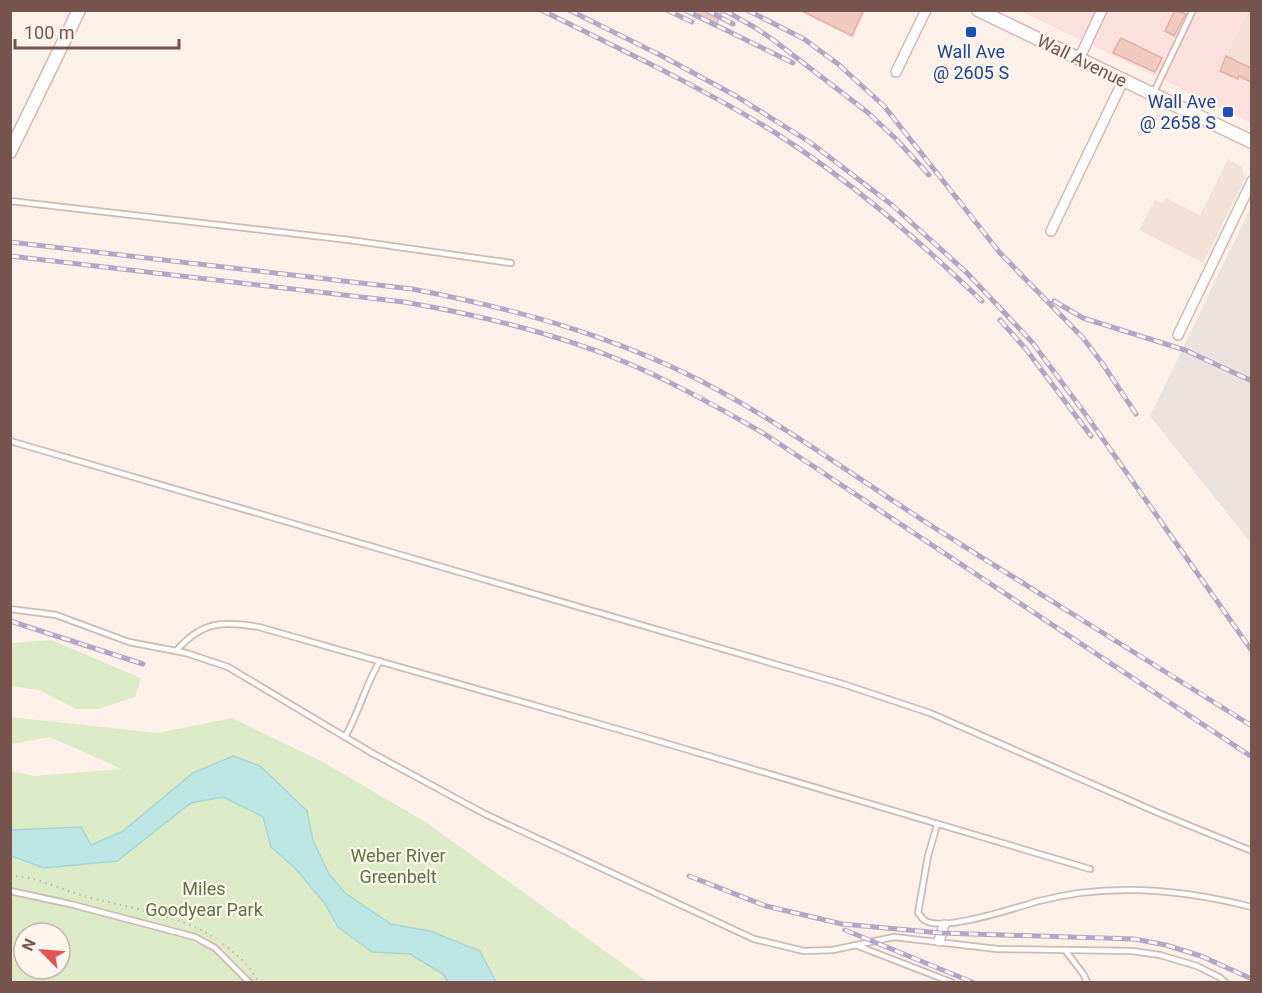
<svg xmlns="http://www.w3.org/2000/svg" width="1262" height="993" font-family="Roboto,sans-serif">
<rect width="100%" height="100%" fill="#fcf0e9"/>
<g fill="#f3e1d7">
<path d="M1248 11H1251V68L1226 56Z"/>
<path d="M1228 159 1242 167 1245 178 1203 263 1139 230 1155 200 1163 203 1166 198 1200 215Z"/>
</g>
<path fill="#fce0dd" d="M1021 11H1248L1227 56 1251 68V123Z"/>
<path fill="#ebe2df" d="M1251 207V543L1150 416Z"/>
<g fill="#dceac7" fill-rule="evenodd">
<path d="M51 640 141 678 135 697 98 709H76L39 690 11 686V643Z"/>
<path d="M11 717 157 733 232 718 323 762 427 823 648 982H496L480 951 430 931 391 924 345 893 329 874 313 840 307 811 193 773 123 831 91 845 81 827 11 830 10 771 35 776 122 769 50 737 11 744Z"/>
<path d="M223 797 263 818 271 847 295 868 325 904 338 927 372 952 410 954 443 974 448 982H11L10 856 44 868 117 861 191 803ZM24 933H60V969H24Z"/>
</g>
<path fill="#bde5e3" stroke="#a4d7d4" stroke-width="1.5" d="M233 756 260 766 307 811 313 840 329 874 345 893 391 924 430 931 480 951 496 982H448L443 974 410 954 372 952 338 927 325 904 295 868 271 847 263 817 223 797 191 803 117 861 44 868 11 856V830L81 827 91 845 123 831 193 773Z"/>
<g fill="#f0cac1" stroke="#e3ada2" stroke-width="1.5">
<path d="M682 10H723L715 27Z"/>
<path d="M800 10H864L852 36Z"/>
<path d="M1175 10 1186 14 1174 36 1165 31Z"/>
<path d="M1121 38 1162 58 1155 72 1113 53Z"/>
<path d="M1226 56 1251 68V82L1239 76 1238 79 1220 71Z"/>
</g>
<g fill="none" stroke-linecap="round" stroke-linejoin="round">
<defs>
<g id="service">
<path d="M1154 92 1193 10"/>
<path d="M10 201 349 240 511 263"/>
<path d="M10 441 843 684 930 713 1161 814 1252 851"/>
<path d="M10 609 56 615 129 642 186 653 228 667 372 753 485 814 754 939 804 951 833 950 894 937 997 949 1132 951 1160 955 1197 966 1219 977 1225 982"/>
<path d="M176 651C202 621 222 621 259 627L638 735 1090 869"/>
<path d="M345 737C359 713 365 685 380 661"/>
<path d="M937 825 928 856 918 913C920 915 922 918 924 920 942 933 1017 907 1039 901 1110 882 1182 889 1252 907"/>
<path d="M10 891 70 904 195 937 215 948 249 982"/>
<path d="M858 946 951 982"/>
<path d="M1065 950 1084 975 1087 982"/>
</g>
<g id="minor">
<path d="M1079 59 1102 10"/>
<path d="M896 72 926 10"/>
<path d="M1051 231 1123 81"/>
<path d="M1178 335 1252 181"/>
<path d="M939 941 944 925"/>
</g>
<g id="secondary">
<path d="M978 10 1252 142"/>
<path d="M10 152 79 10"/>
</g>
</defs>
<use href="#service" stroke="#d0b9b1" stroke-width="8"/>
<use href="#minor" stroke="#d0b9b1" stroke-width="12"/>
<use href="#secondary" stroke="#d5b9b1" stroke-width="15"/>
<g stroke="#d6ada4" stroke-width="2" stroke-dasharray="1.5 4.5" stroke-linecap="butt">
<path d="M10 876C35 876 57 888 81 895 121 907 181 914 216 939"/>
<path d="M223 944C238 955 249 966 259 982"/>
</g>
<use href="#service" stroke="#fff" stroke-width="4.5"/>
<use href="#minor" stroke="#fff" stroke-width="9"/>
<use href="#secondary" stroke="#fff" stroke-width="12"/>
<defs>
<g id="rail">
<path d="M541 10C620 49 699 86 774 132 850 180 917 239 982 301"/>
<path d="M569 10 662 56 736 96 811 143 892 205 966 272 1032 342 1086 415 1252 651"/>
<path d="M667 10 692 22"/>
<path d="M685 10 793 63"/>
<path d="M706 10 733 24"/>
<path d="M724 10 754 27 772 39 866 111 896 139 929 175"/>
<path d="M747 10 804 39 838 64 884 106 1000 253 1083 338 1102 363 1136 414"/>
<path d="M10 242 412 289C511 308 608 334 699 380 783 423 859 480 938 530 1042 596 1148 660 1252 726"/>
<path d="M10 256 404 302C480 315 554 333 625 362 673 382 718 407 763 433L1252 757"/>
<path d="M1054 301 1083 318 1185 350 1252 381"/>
<path d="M1000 320 1025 348 1091 436"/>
<path d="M10 621 143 664"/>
<path d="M689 876 766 906 842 924 941 933 1134 939 1166 945 1201 956 1252 979"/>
<path d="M845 930 972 982"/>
</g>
</defs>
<use href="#rail" stroke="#b1a6c6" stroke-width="5"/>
<use href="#rail" stroke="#fef5ef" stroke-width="3" stroke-dasharray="9" stroke-linecap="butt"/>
</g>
<g fill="#1a4fb4" stroke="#fef5ef" stroke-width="2">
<rect x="965" y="26" width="12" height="12" rx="3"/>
<rect x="1222" y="106" width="12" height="12" rx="3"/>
</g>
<g text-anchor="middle" stroke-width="4.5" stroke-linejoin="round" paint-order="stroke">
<g font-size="18" fill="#164399" stroke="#fef5ef">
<text x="971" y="58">Wall Ave<tspan x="971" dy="21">@ 2605 S</tspan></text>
<text x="1216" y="108" text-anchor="end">Wall Ave<tspan x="1216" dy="21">@ 2658 S</tspan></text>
</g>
<g font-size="18" fill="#76534d" stroke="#fef5ef">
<text transform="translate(1082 61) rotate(26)" y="6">Wall Avenue</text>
</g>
<g font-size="18" fill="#5c7542" stroke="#fef5ef">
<text x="398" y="862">Weber River<tspan x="398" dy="21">Greenbelt</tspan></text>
<text x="204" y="895">Miles<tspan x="204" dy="21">Goodyear Park</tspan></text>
</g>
</g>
<rect width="1262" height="993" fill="none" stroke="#76534d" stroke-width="24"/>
<g transform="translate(42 951) rotate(295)"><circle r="28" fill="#fef5ef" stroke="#c8b4ae" stroke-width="1.5"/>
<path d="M0-4.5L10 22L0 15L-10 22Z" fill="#e15452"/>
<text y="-9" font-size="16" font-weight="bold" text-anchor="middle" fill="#76534d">N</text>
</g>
<path d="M15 39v9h164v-9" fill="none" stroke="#76534d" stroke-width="3"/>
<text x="24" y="39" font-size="18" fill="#76534d" stroke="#fef5ef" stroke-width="4.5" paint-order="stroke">100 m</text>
</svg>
